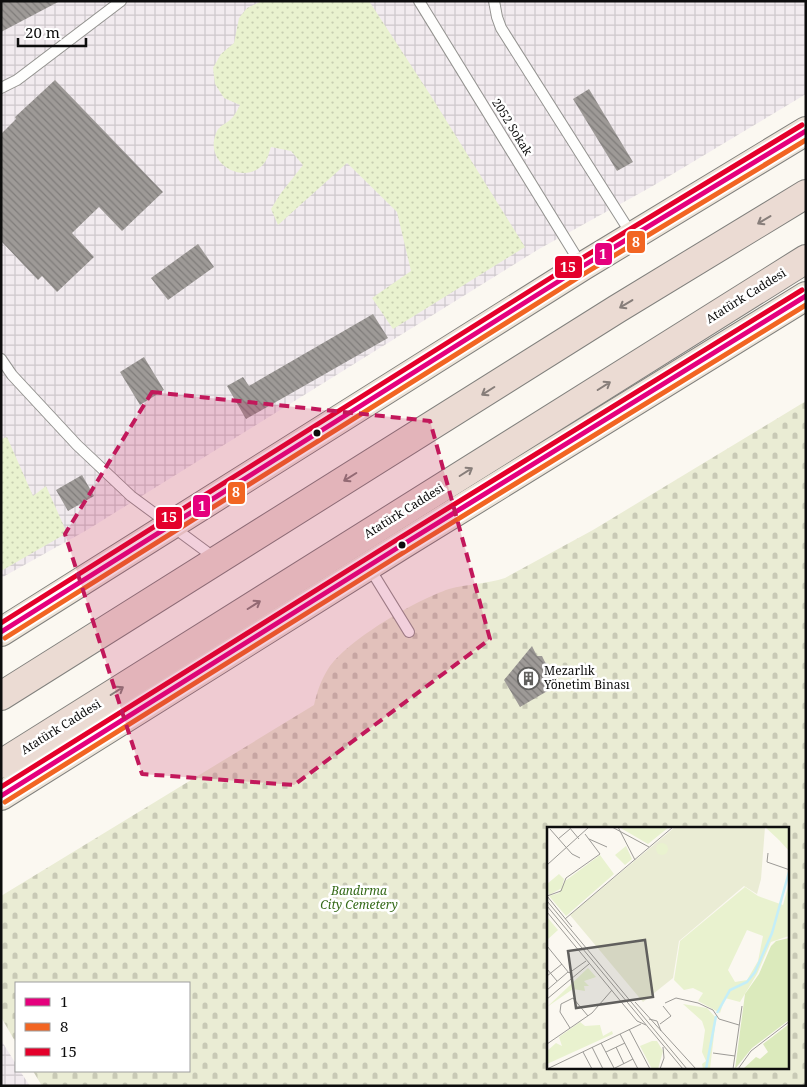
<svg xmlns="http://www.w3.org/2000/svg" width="807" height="1087" font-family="'Noto Serif',serif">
<defs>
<pattern id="industrial-grid" width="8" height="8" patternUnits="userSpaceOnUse" patternTransform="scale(1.25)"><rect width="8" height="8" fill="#f2ebef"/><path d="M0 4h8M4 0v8" fill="none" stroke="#cec8cc"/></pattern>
<pattern id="grass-dots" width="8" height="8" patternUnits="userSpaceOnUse" patternTransform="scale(1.25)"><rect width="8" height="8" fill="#e9f2cf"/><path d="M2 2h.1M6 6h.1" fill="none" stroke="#c7ceb1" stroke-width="1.8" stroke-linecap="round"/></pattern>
<pattern id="cemetery-stones" width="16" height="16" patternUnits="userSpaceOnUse" patternTransform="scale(1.25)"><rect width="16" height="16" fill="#eaecd4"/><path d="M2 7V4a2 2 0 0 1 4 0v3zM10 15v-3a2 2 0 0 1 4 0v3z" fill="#c8c9b5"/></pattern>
<pattern id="building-back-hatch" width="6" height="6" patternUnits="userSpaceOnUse" patternTransform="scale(1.25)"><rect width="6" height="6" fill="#9e9a97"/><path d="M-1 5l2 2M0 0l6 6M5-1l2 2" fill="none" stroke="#7f7c7a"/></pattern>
</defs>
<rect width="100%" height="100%" fill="#fbf8f1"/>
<g fill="url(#industrial-grid)">
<path d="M1 1H806V94L651 187 539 249 87 530 1 578Z"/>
<path d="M1 1040 16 1064V1071H20L30 1086H1Z"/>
</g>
<g fill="url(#grass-dots)">
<path d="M262 1H369L431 96 525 247 393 329 372 298 411 271 397 212 347 163 278 225 271 209 281 193 303 165 291 151 271 147C269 152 268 158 265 162 247 188 201 164 217 131 220 125 228 123 232 118 235 115 238 109 240 105L224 98 215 84 213 68 221 54 234 43 239 18 247 8Z"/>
<path d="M7 437 33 496 46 486 67 533 1 571V439Z"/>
</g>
<path fill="url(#cemetery-stones)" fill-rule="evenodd" d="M806 401V1086H42L33 1071H189V983H16V1043L1 1017V896L314 705C317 692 321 680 328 669 347 640 416 600 449 589 467 584 487 584 505 578L593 530ZM548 828H788V1068H548Z"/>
<g fill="url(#building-back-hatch)">
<path d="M1 1H60L1 32Z"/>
<path d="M55 80 163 192 122 231 99 207 72 233 94 257 57 292 42 276 38 280 1 241V134L16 119 15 117Z"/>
<path d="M589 89 633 162 617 171 573 99Z"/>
<path d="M198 244 214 267 168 300 151 278Z"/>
<path d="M373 314 388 338 246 419 227 386 243 377 249 386Z"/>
<path d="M144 357 164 390 140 405 120 372Z"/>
<path d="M82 475 94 496 68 511 56 490Z"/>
<path d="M532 646 537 656H542L549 670 547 672 556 686 520 707 504 680Z"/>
</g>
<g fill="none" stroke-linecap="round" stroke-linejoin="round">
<defs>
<g id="lane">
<path d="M419 1 582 266"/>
<path d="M494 1 497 17 501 28 632 235"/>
<path d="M1 88 17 80 121 1"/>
<path d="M1 359 12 375 77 445 131 496 215 558"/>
<path d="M369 567 409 632"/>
</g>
<g id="primary">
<path d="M1 632 583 266 806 131"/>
<path d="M1 796 402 545 806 296"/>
</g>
<g id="highway">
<path d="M1 696 617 309 806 194"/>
<path d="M1 764 806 259"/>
</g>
</defs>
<use href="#lane" stroke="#949390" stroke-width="12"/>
<use href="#primary" stroke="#81807d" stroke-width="30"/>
<use href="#highway" stroke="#81807d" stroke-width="30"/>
<use href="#lane" stroke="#fefefd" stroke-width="10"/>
<use href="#primary" stroke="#ede4d8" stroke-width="28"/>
<use href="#highway" stroke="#ebdbd3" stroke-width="28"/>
<defs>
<g id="bus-1">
<path d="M1 632 583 266 806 131"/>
<path d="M1 796 402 545 806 296"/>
</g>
<g id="bus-2">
<path d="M5 638 587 272 806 140"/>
<path d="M5 802 406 551 806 305"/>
</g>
<g id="bus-3">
<path d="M1 623 579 260 802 125"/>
<path d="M1 787 398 539 802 290"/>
</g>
</defs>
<use href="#bus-1" stroke="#fff" stroke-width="9"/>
<use href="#bus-2" stroke="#fff" stroke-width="9"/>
<use href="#bus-3" stroke="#fff" stroke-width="9"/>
<use href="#bus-1" stroke="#e5007d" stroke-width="5"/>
<use href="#bus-2" stroke="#f26522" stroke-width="5"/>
<use href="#bus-3" stroke="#e4002b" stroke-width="5"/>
</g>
<defs><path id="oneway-shaft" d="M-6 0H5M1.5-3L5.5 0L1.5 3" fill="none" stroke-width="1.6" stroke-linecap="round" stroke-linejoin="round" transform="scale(1.25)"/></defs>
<g stroke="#877e7a">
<use href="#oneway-shaft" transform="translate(764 220) rotate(149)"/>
<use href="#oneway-shaft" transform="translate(626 304) rotate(149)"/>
<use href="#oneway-shaft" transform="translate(604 386) rotate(-32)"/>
<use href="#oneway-shaft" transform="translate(488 391) rotate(148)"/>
<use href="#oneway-shaft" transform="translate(466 472) rotate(-32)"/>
<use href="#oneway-shaft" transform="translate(350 477) rotate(148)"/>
<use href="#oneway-shaft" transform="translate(254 605) rotate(-32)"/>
<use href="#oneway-shaft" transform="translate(117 691) rotate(-32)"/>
</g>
<path fill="#c2185b" fill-opacity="0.2" stroke="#c2185b" stroke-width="4" stroke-dasharray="10 6" stroke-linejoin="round" d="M152 392 430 421 490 639 294 785 142 774 65 534Z"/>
<defs>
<symbol id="building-ring" viewBox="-11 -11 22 22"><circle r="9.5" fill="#fff" stroke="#605f5d" stroke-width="1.5"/><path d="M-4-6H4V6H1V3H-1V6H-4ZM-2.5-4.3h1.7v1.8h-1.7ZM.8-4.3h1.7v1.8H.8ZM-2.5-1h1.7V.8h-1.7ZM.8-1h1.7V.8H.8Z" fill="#605f5d"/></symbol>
</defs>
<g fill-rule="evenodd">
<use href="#building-ring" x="516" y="666" width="25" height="25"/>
</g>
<g fill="#0d0d0d" stroke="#fff" stroke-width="2">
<circle cx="317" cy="433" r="4.5"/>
<circle cx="402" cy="545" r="4.5"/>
</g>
<g text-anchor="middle" stroke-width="5" stroke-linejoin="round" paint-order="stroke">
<g font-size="12" fill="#0d0d0d" stroke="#fff">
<text transform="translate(512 127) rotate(58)" y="4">2052 Sokak</text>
<text transform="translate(746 296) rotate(-32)" y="4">Atatürk Caddesi</text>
<text transform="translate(404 511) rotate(-32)" y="4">Atatürk Caddesi</text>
<text transform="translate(61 727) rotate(-32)" y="4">Atatürk Caddesi</text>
</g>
<g font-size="12" fill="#0d0d0d" stroke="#fff" text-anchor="start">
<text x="544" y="675">Mezarlık<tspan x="544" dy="14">Yönetim Binası</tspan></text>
</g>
<g font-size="12" font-style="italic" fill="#356a18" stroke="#fff">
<text x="359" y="895">Bandırma<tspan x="359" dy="14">City Cemetery</tspan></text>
</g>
</g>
<g transform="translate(547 827)">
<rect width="242" height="242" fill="#fbf8f1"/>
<path d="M72 0H122L101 17ZM218 0H242V24L232 13ZM79 19 85 32 78 38 68 28ZM53 28 67 47 19 89 2 69 12 66 18 54ZM12 47 17 52 15 61 2 68 0 57ZM242 56V109L224 115 210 147 193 175 178 171 173 186 151 174 156 166 146 161 137 163 127 153 133 114 198 60 211 69 236 78ZM200 103 216 109 211 134 200 153 188 155 181 143ZM0 90 11 103 0 113ZM41 141 49 150 37 154 42 159H37L38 164 26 162 0 180ZM136 177 160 181 169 191 163 242H156L155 237 159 234 155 225 158 203 155 194ZM33 195 38 199 53 198 56 209 65 204 66 207 0 237V224L9 216 15 219 12 210ZM105 214H110L116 224 111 242H105L93 219Z" fill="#e9f2cf" fill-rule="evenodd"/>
<path d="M242 111V193L205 221 188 242 198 167 212 147 224 119 229 114ZM242 197V242H196L209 230 213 232 221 225 216 217Z" fill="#dbeabc"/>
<path d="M128 0H218L214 52 210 67 197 59 132 114 126 151 96 175 23 88Z" fill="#eaecd4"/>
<path d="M109 22a6 6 0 1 1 12 0a6 6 0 1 1-12 0Z" fill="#e9f2cf"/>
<path fill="none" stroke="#c4eef8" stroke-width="2.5" d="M170 186 183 163 200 155 208 145 225 106 242 45M159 242 169 189"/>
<path fill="none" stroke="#9c9a96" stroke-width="1" d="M22 0 32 12M65 0 102 20M71 0 88 33M3 2 25 27 33 31M11 12 23 2M42 12 60 20M221 26 220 35 243 43M0 38 42 0M0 69 14 64 19 51 53 27 38 7M0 69 25 100M0 74 140 242M0 79 136 242M0 85 90 194 99 198M18 92 126 0M0 119 22 146 39 134M0 142 10 154M0 149 15 137M0 163 21 145M0 172 42 137M88 175 149 242M118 176 129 171 151 176 166 183 172 192 192 198M102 192 110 194 114 204M113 197 124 189 116 179M23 201 13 185 14 177 26 171 41 189M82 202 103 242M73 207 91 242M54 216 67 241M0 217 45 186 65 163M45 220 56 242M69 220 77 237M36 225 45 242M59 225 78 216M166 226 188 229M0 242 94 197M66 242 86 232M113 242 117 231 116 220M186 242 195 179M191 242 204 224 243 194"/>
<path fill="#605f5d" fill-opacity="0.15" stroke="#605f5d" stroke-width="2.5" d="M98 113 106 170 29 181 21 124Z"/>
<rect width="242" height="242" fill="none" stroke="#0d0d0d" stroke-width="2.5"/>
</g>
<g stroke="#fff" stroke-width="2">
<rect x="626" y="230" width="20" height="24" rx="5" fill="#f26522"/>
<rect x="594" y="242" width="19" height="24" rx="5" fill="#e5007d"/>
<rect x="554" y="255" width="29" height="24" rx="5" fill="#e4002b"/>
<rect x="227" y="481" width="19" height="24" rx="5" fill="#f26522"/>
<rect x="192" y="494" width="19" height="24" rx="5" fill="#e5007d"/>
<rect x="155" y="506" width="28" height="24" rx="5" fill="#e4002b"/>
</g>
<g font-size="14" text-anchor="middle" font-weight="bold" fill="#fff">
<text x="636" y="247">8</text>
<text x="603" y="259">1</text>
<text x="568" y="272">15</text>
<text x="236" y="497">8</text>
<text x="202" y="511">1</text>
<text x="169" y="522">15</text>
</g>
<rect width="807" height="1087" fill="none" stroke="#0d0d0d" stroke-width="5"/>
<rect x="15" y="982" width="175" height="90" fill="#ffffff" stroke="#9e9e9e"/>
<rect x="25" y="998" width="25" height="8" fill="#e5007d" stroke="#9e9e9e"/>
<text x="60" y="1007" font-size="15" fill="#0d0d0d">1</text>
<rect x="25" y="1023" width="25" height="8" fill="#f26522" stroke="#9e9e9e"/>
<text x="60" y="1032" font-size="15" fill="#0d0d0d">8</text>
<rect x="25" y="1048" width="25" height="8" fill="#e4002b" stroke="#9e9e9e"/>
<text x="60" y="1057" font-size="15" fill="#0d0d0d">15</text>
<path d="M18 38v8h68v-8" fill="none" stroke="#0d0d0d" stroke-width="2.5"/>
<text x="25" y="38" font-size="15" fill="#0d0d0d" stroke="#ffffff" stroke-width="4" paint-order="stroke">20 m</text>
</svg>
